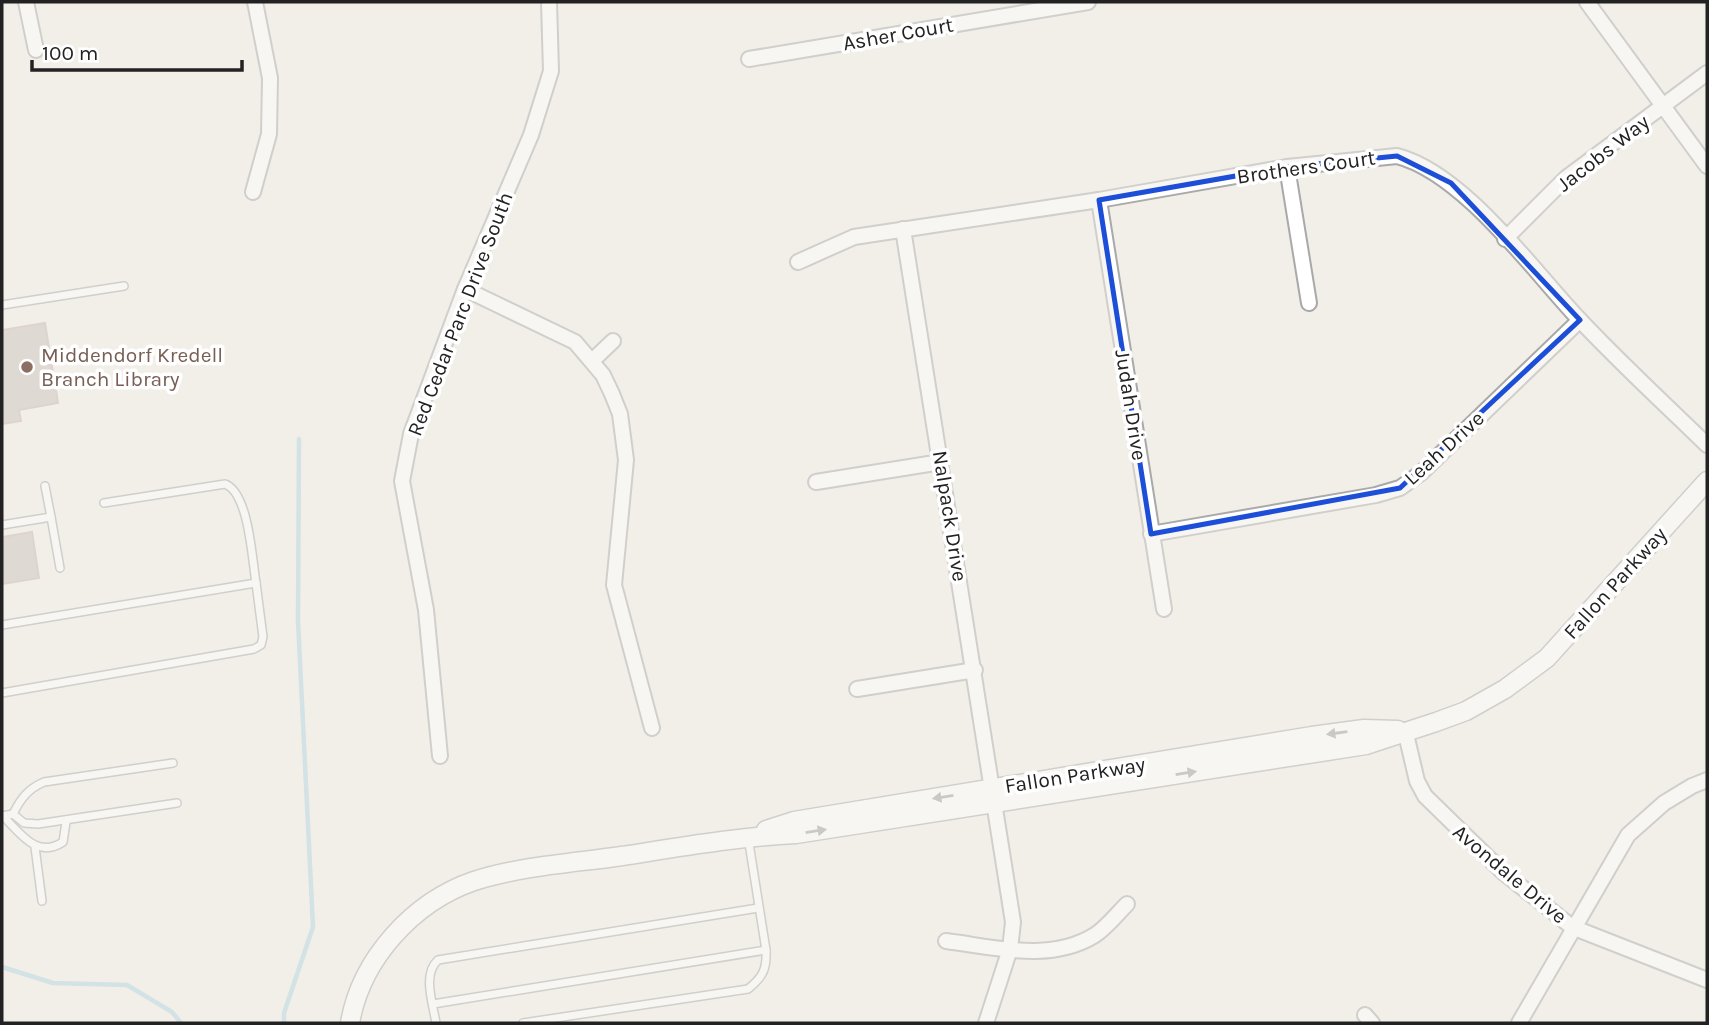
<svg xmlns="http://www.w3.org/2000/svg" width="1709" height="1025" font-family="Karla,sans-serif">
<rect width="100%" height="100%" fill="#f2efe9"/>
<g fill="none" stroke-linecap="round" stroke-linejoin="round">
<g stroke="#aad3df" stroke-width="4.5">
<path d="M2 967 53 983 127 985 172 1012 181 1023"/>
<path d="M284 1023V1013L313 927 298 621 299 439"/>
</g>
</g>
<g fill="#c7bfb8" stroke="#c4b6ab" stroke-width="2">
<path d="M45 323 58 403 19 410 21 421 2 424V330Z"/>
<path d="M32 532 39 578 2 584V537Z"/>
</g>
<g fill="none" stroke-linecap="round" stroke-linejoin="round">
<defs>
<g id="service">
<path d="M2 305 124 286"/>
<path d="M51 517 60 568"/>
<path d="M2 525 51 517 45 486"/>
<path d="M2 625 256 583C252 559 249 493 225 484L104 503"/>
<path d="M2 693 254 649 261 645 263 637 256 583"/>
<path d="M13 814 24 823 38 824 177 803"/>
<path d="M2 816 13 814C21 798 28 789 44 782L173 763"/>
<path d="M3 816C21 834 37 859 63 842L66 822"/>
<path d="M35 847 42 901"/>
<path d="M433 1004 766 950"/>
<path d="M436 1023C433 1004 422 974 438 960L758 908"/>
<path d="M523 1023 748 989C763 977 767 969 766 950L748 837"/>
</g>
<g id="minor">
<path d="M26 2 36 50"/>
<path d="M1587 2 1707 166"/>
<path d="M749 59 1088 2"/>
<path d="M1287 167 1309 303"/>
<path d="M253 192 269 134 270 78 255 2"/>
<path d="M1099 200 1164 609"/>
<path d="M903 229 1013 922 1010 949 986 1023"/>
<path d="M1505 239 1566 178 1707 73"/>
<path d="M798 262 854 237 1099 200 1287 167 1397 156C1463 173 1531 268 1578 318 1619 362 1664 403 1707 445"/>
<path d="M465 289 575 342 603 375 612 394 620 414 626 460 614 585 652 728"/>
<path d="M592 361 613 341"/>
<path d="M816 482 941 462"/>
<path d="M1151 534 1376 495 1400 488 1421 473 1580 320"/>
<path d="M857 689 975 670"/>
<path d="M1405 730 1417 781 1425 796 1504 873 1572 927 1707 980"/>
<path d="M440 756 426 610 402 481 411 434 465 289 531 135 551 71 549 2"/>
<path d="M946 941C995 947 1050 963 1095 935 1107 927 1117 914 1127 904"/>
<path d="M1365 1015 1372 1023"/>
<path d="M1519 1023 1628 835 1664 803 1692 786 1707 780"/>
</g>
<g id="tertiary">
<path d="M766 830 794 821 1312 736 1364 729 1398 730"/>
<path d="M350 1023C361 959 413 902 474 881 521 866 573 863 622 856 680 847 737 837 796 834L1366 745 1436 722 1466 711 1505 689 1547 658 1707 481"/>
</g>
</defs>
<use href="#service" stroke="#a9a9a9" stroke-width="10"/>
<use href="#minor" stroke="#a9a9a9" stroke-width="18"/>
<use href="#tertiary" stroke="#a9a9a9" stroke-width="21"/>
<use href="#service" stroke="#fff" stroke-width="7"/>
<use href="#minor" stroke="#fff" stroke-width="14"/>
<use href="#tertiary" stroke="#fff" stroke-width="18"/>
</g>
<defs><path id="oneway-solid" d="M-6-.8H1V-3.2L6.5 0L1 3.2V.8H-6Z" transform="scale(1.75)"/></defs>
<g fill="#9c9c9c">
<use href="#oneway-solid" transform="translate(1337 733) rotate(172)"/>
<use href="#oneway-solid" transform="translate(1186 773) rotate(-9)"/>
<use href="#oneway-solid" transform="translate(943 797) rotate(171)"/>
<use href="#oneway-solid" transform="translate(816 831) rotate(-9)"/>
</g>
<path d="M0 0H1709V1025H0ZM1397 156 1451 183 1580 320 1400 488 1151 534 1099 200 1287 167Z" fill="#f2efe9" fill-opacity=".55" fill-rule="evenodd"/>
<path fill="none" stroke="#1d4ed8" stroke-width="5" stroke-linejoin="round" d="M1397 156 1451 183 1580 320 1400 488 1151 534 1099 200 1287 167Z"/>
<circle fill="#8d6e63" stroke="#fff" stroke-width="2.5" cx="27" cy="367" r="7"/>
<g text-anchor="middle" stroke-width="7" stroke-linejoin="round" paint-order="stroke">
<g font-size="21" fill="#222" stroke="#fff">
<text transform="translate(898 34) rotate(-10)" y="7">Asher Court</text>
<text transform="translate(1603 153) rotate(-38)" y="7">Jacobs Way</text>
<text transform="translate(1306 167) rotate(-8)" y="7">Brothers Court</text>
<text transform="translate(460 314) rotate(-69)" y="7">Red Cedar Parc Drive South</text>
<text transform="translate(1131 405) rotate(81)" y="7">Judah Drive</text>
<text transform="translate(1444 448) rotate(-42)" y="7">Leah Drive</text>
<text transform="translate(950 516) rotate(81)" y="7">Nalpack Drive</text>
<text transform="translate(1615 583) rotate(-48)" y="7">Fallon Parkway</text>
<text transform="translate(1075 775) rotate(-9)" y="7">Fallon Parkway</text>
<text transform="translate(1510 874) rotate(40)" y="7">Avondale Drive</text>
</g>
<g font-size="21" fill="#785e54" stroke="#fff" text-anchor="start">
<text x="41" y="362">Middendorf Kredell<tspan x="41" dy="24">Branch Library</tspan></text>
</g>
</g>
<rect width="1709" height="1025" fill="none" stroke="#222222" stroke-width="7"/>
<path d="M32 60v10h210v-10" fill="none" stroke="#222222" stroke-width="3.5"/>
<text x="42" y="60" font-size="21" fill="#222222" stroke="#ffffff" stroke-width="5" paint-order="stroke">100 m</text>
</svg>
